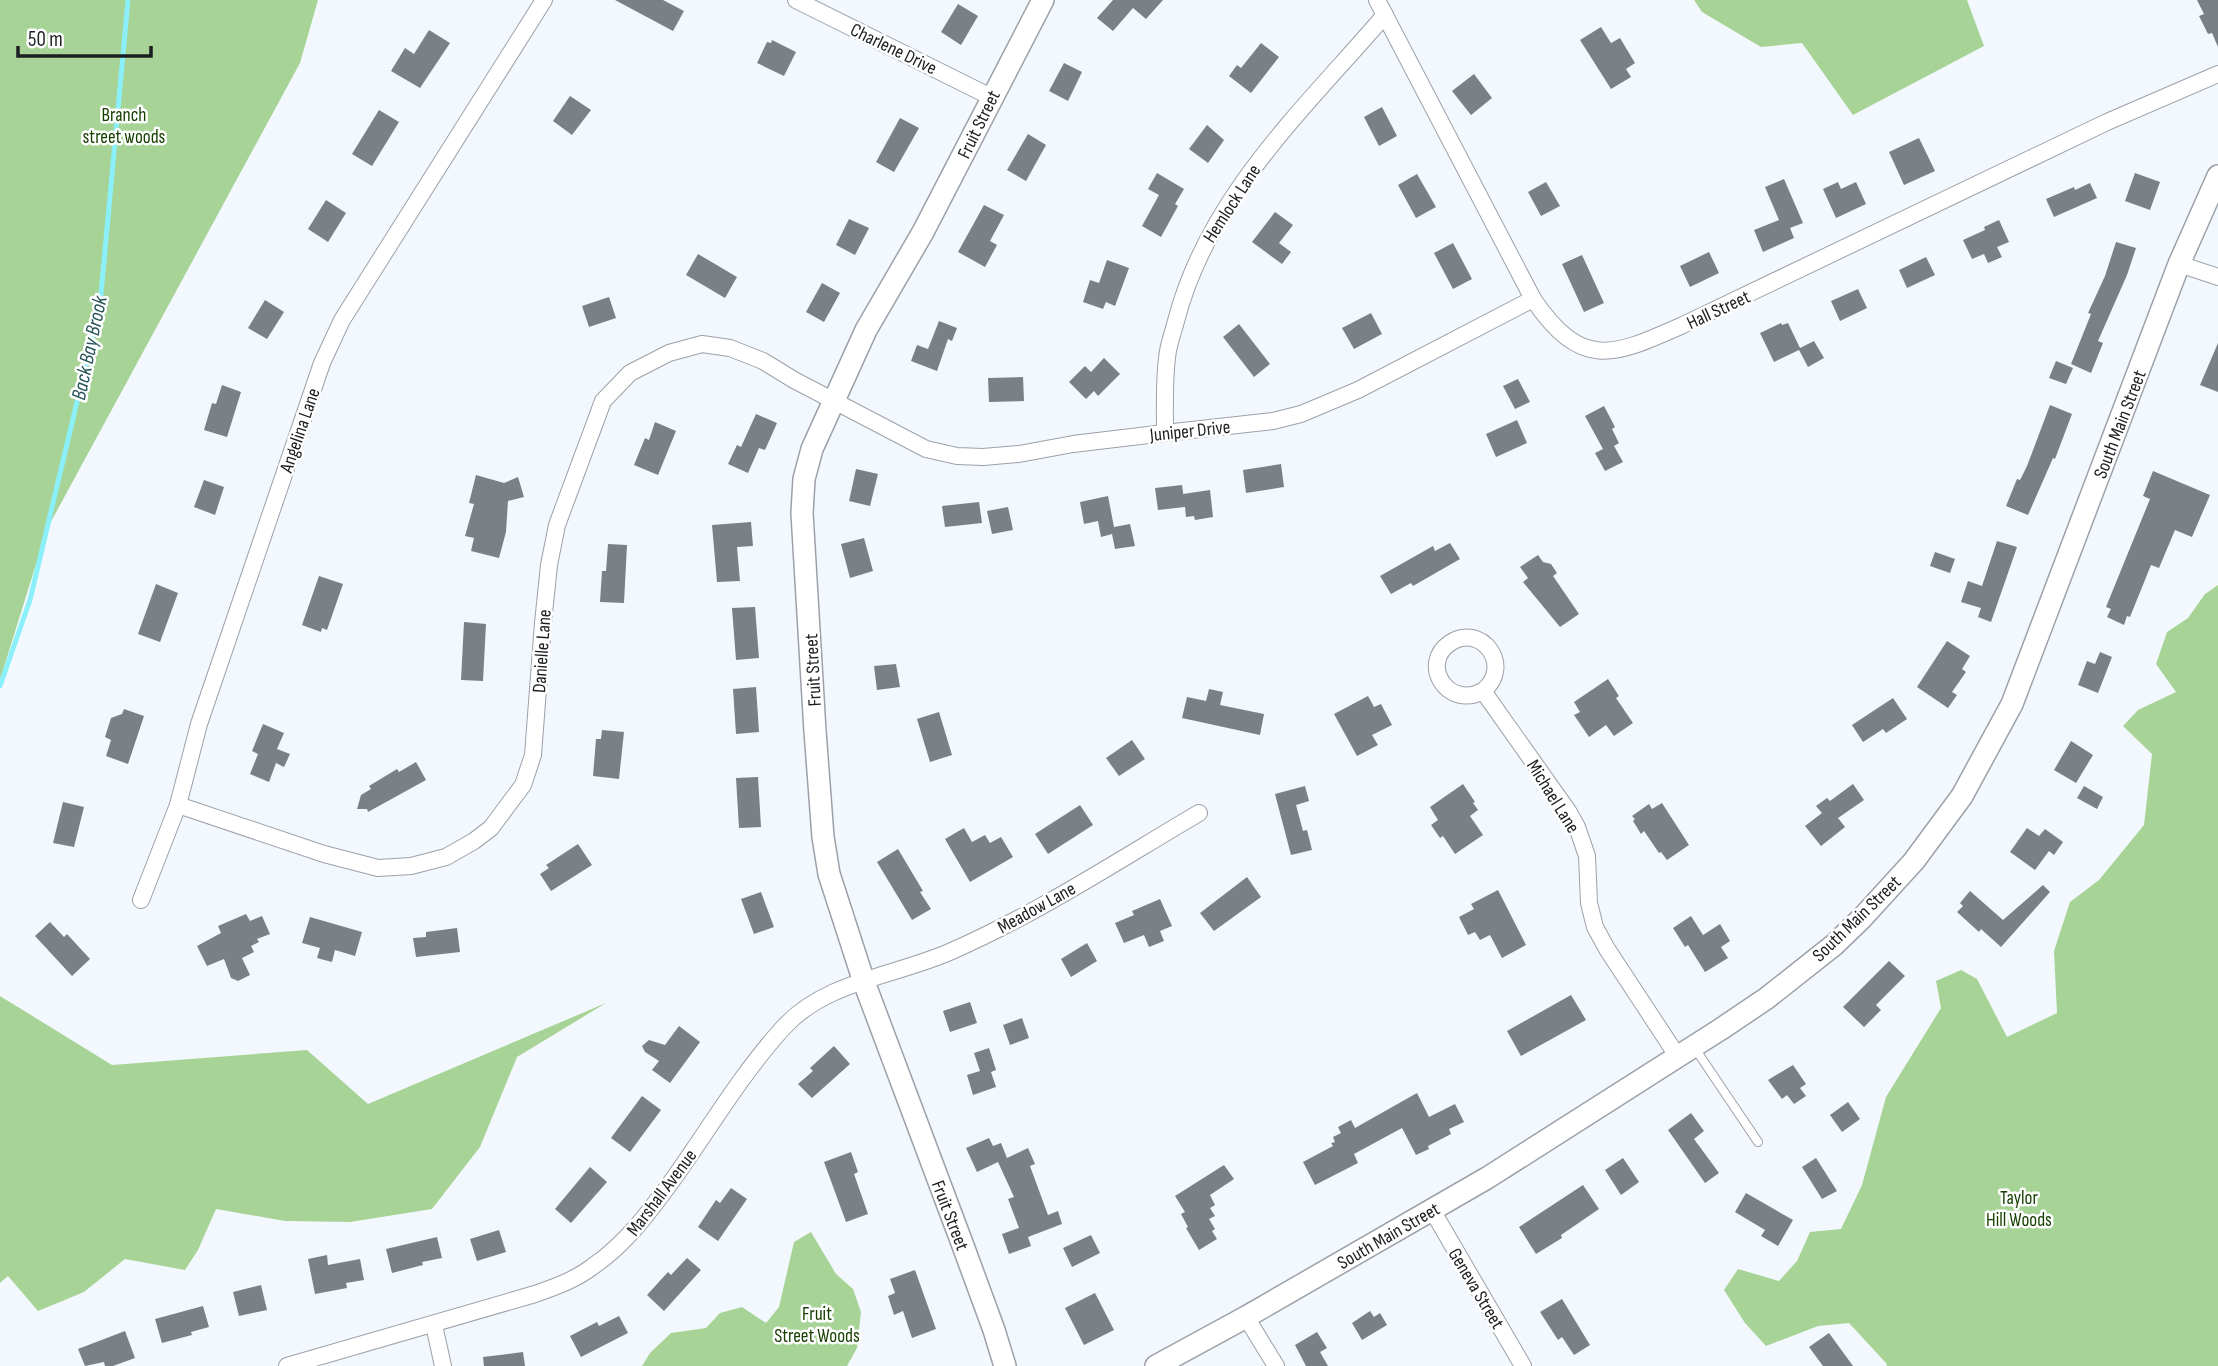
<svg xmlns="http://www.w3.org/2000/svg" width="2218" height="1366" font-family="'Sofia Sans Condensed',sans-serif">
<rect width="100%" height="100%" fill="#f3f8fe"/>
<g fill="#a7d496">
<path d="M0 0H318L300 63 47 529 0 680Z"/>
<path d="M1694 0H1967L1984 46 1853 115 1802 43 1761 47 1702 12Z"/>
<path d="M2218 585V1366H1887L1886 1363 1849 1323 1818 1326 1766 1346 1745 1323 1724 1290 1738 1269 1779 1281 1797 1261 1810 1232 1841 1229 1862 1185 1886 1097 1941 1008 1936 981 1961 970 1977 979 2007 1037 2057 1013 2054 951 2070 902 2099 880 2144 825 2152 754 2123 726 2138 710 2176 692 2156 664 2167 632 2188 618 2205 594Z"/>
<path d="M0 996 112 1065 307 1050 368 1104 606 1003 517 1057 480 1147 432 1209 350 1222 285 1221 216 1209 198 1250 185 1270 125 1259 84 1292 38 1311 8 1276 0 1283Z"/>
<path d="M811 1232 836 1274 853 1289 861 1312 857 1348 847 1366H642L650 1353 671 1333 706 1328 720 1313 742 1307 766 1323 779 1307 794 1242Z"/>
</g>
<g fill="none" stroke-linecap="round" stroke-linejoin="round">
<path stroke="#8bf0f9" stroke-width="5" d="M0 686 30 600 100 305 128 0"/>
</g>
<g fill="#7b8087">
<path d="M615 0H663L684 11 673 31Z"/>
<path d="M1113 0H1163L1146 19 1133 8 1113 31 1097 18Z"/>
<path d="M2197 0H2218V47L2212 33 2208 34 2199 16 2204 14Z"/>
<path d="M958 4 978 16 961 45 941 32Z"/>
<path d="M1601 27 1611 43 1620 38 1635 63 1626 69 1631 77 1611 89 1580 40Z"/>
<path d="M429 30 450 43 420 88 391 71 405 48 414 54Z"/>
<path d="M772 40 796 52 784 76 757 63 767 42 771 43Z"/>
<path d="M1261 43 1279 57 1251 93 1229 76 1237 65 1241 68Z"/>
<path d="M1064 63 1082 72 1068 101 1049 91Z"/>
<path d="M1474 74 1492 98 1471 115 1452 91Z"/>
<path d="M570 96 591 110 572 135 553 121Z"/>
<path d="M1382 107 1397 136 1379 146 1364 117Z"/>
<path d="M379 110 399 122 372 166 352 154Z"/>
<path d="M900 118 919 128 894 172 876 162Z"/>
<path d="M1207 125 1224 140 1208 163 1189 149Z"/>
<path d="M1028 134 1046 145 1026 181 1007 170Z"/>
<path d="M1919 138 1935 171 1904 185 1889 152Z"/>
<path d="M1157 173 1184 189 1175 204 1178 206 1161 237 1142 226 1159 195 1148 189Z"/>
<path d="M2135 173 2160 182 2150 210 2125 201Z"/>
<path d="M1417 174 1436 207 1416 218 1398 185Z"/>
<path d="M1784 179 1803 223 1790 228 1794 238 1763 252 1754 230 1779 220 1765 187Z"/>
<path d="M1546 182 1560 206 1541 216 1528 192Z"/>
<path d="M1838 182 1841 189 1856 182 1866 204 1836 218 1823 189Z"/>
<path d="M2090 183 2097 198 2054 217 2046 199 2074 187 2075 190Z"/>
<path d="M326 200 346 213 328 242 308 229Z"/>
<path d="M984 205 1004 215 990 241 997 245 985 267 958 252Z"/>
<path d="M1275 212 1293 225 1279 243 1291 252 1282 264 1252 242Z"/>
<path d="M849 219 869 228 855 255 836 245Z"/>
<path d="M1999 220 2009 242 1997 247 2002 257 1988 263 1984 254 1972 259 1963 240 1985 230 1984 227Z"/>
<path d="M2116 242 2136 248 2127 275 2098 341 2103 343 2091 373 2071 364 2091 314 2088 313 2105 276Z"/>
<path d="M1453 243 1472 279 1453 289 1434 253Z"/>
<path d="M1709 252 1719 273 1690 287 1680 266Z"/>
<path d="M698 254 737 277 725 298 686 275Z"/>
<path d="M1582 255 1604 303 1584 312 1562 264Z"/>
<path d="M1926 257 1935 275 1907 288 1899 270Z"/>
<path d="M1107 260 1129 268 1115 306 1106 302 1103 309 1083 302 1090 280 1099 283Z"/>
<path d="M822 283 840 293 824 322 806 312Z"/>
<path d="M1858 289 1867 308 1840 321 1831 301Z"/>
<path d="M609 297 616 318 589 327 582 306Z"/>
<path d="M265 300 284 312 267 339 248 328Z"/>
<path d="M1371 313 1382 334 1354 349 1342 328Z"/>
<path d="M939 321 957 328 952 341 948 339 937 371 911 361 917 345 928 349Z"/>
<path d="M1781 323 1782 325 1788 323 1800 348 1814 341 1824 358 1808 367 1799 350 1774 362 1760 333Z"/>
<path d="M1239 324 1270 364 1254 377 1223 337Z"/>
<path d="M2218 343V392L2200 385Z"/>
<path d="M1104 358 1120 374 1098 396 1094 391 1086 399 1069 382 1085 366 1091 372Z"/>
<path d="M2056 361 2073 368 2066 384 2049 378Z"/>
<path d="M1023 377 1024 401 989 402 988 378Z"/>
<path d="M1518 379 1530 402 1515 409 1503 386Z"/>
<path d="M222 385 241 392 227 437 204 430 212 403 216 404Z"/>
<path d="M2050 405 2072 414 2055 459 2053 458 2028 515 2006 506 2017 479 2020 480 2027 466Z"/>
<path d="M1604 406 1615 427 1612 429 1619 443 1614 446 1623 462 1605 471 1595 453 1603 449 1585 416Z"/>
<path d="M756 414 777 423 765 450 759 448 748 473 728 464 737 445 741 447Z"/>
<path d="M1517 420 1527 443 1496 457 1486 434Z"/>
<path d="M655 422 676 431 658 475 634 465 645 438 649 440Z"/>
<path d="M1281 464 1284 487 1246 493 1243 470Z"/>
<path d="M856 469 878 474 870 506 849 501Z"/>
<path d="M2153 471 2210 495 2192 537 2175 530 2159 568 2151 565 2130 617 2127 616 2124 625 2107 617 2111 609 2106 607 2150 499 2143 496Z"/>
<path d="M476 475 504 483 518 477 524 497 508 501 506 532 499 558 471 551 474 538 465 536 474 504 469 503Z"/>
<path d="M204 480 224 487 215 515 194 507Z"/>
<path d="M1182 485 1184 500 1183 494 1210 490 1213 517 1195 520 1194 516 1186 517 1185 507 1158 510 1155 488Z"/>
<path d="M1108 496 1114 527 1130 524 1135 546 1115 549 1112 534 1101 537 1098 521 1084 524 1080 502Z"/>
<path d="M979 502 982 523 945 527 942 506Z"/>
<path d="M1008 507 1013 530 992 534 987 511Z"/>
<path d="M751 522 753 546 737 547 740 581 717 582 712 525Z"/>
<path d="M864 538 873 571 850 578 841 544Z"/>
<path d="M1997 541 2017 547 1991 622 1978 617 1981 608 1961 602 1968 581 1982 586Z"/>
<path d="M1450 543 1460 559 1413 586 1411 583 1391 594 1380 576 1433 546 1435 551Z"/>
<path d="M608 544 627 545 624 603 600 602 602 571H606Z"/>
<path d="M1935 552 1955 559 1950 573 1930 566Z"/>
<path d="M1538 555 1543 562 1551 564 1557 573 1553 576 1579 614 1560 627 1523 582 1528 578 1520 567Z"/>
<path d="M319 576 343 584 327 630 322 628 321 632 302 625Z"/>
<path d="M156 584 178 593 160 642 138 634Z"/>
<path d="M755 607 759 658 736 660 732 608Z"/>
<path d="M464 622 486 624 483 681 461 680Z"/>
<path d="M1947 641 1970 656 1962 669 1966 672 1952 692 1957 695 1948 708 1917 687Z"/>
<path d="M2100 652 2112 657 2098 693 2078 685 2087 661 2095 664Z"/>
<path d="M896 664 900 687 877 690 874 666Z"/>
<path d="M1608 679 1619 696 1616 698 1633 723 1614 736 1606 725 1589 737 1574 715 1580 712 1574 702Z"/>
<path d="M756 687 759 732 736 734 733 689Z"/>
<path d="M1209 689 1223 692 1220 705 1264 714 1260 735 1182 718 1187 697 1206 701Z"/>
<path d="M1368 696 1374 707 1381 704 1392 725 1372 735 1378 745 1357 756 1334 714Z"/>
<path d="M1893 698 1907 719 1886 733 1883 729 1863 742 1852 725Z"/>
<path d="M124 709 144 716 128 764 106 756 111 740 105 737 111 718 122 714Z"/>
<path d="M939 712 952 755 930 762 917 719Z"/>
<path d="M263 724 284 733 277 749 290 754 284 767 276 763 269 782 250 774 258 754 252 751Z"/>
<path d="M602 730 624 732 619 779 593 776 596 739H601Z"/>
<path d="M1132 740 1145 759 1119 776 1106 758Z"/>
<path d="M2071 741 2093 755 2076 783 2054 770Z"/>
<path d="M416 762 426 780 368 812 367 809H357L361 795 371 789 369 786 397 769 399 772Z"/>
<path d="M758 777 761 827 739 828 736 778Z"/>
<path d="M1463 784 1475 802 1473 803 1478 810 1470 816 1483 835 1455 854 1443 836 1440 838 1431 825 1438 820 1430 807Z"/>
<path d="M1853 784 1864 800 1838 818 1845 827 1821 846 1805 826 1822 813 1816 806 1827 798 1830 801Z"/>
<path d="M1305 786 1309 801 1296 805 1303 831 1307 830 1312 850 1291 855 1275 794Z"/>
<path d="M2084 786 2103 797 2097 809 2077 798Z"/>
<path d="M63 802 84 807 74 847 53 843Z"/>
<path d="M1662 803 1689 845 1667 860 1661 852 1659 853 1644 831 1641 834 1633 821 1635 819 1632 816 1649 804 1652 809Z"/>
<path d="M1080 805 1093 825 1048 854 1035 834Z"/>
<path d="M964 828 972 842 985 835 990 843 1001 837 1013 857 970 882 945 839Z"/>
<path d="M2027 828 2039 836 2045 829 2063 842 2054 855 2049 851 2035 870 2010 852Z"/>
<path d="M578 844 592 865 551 891 540 874 549 868 546 865Z"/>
<path d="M898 849 923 891 920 892 931 909 912 920 877 862Z"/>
<path d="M1247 877 1261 897 1214 931 1200 913Z"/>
<path d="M2043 885 2050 892 2001 947 1981 929 1979 932 1957 912 1963 906 1960 903 1970 891 2003 920Z"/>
<path d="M1498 890 1526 945 1502 958 1490 935 1480 940 1475 932 1468 935 1459 917 1474 909 1471 904Z"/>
<path d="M761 892 774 927 754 934 741 899Z"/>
<path d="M1160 899 1172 926 1160 931 1164 941 1149 947 1144 935 1124 943 1115 923 1134 915 1132 911Z"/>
<path d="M246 914 250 921 262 916 270 934 257 939 259 942 251 946 254 952 242 958 250 975 238 981 231 978 224 959 207 966 197 946 221 933 218 926Z"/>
<path d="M1691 916 1703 935 1720 924 1730 941 1721 947 1728 958 1705 972 1688 945 1685 947 1673 928Z"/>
<path d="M310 917 362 932 355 956 335 950 332 962 317 958 320 948 302 943Z"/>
<path d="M50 922 64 937 67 934 90 959 72 976 35 936Z"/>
<path d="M457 928 460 952 416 957 413 938 426 937V932Z"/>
<path d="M1087 943 1097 961 1071 977 1061 959Z"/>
<path d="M1889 961 1905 976 1876 1005 1881 1010 1864 1027 1843 1007Z"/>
<path d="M1571 995 1586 1020 1521 1056 1507 1031Z"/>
<path d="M970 1002 977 1023 950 1032 943 1011Z"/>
<path d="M1022 1018 1029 1038 1010 1045 1003 1025Z"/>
<path d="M679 1026 700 1042 670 1083 652 1070 659 1061 645 1052 642 1046 649 1040 665 1045Z"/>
<path d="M834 1046 850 1064 812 1098 798 1084 813 1071 810 1068Z"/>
<path d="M989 1048 996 1070 991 1072 996 1087 973 1095 967 1075 980 1071 974 1053Z"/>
<path d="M1793 1065 1806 1084 1800 1088 1806 1096 1794 1104 1787 1095 1782 1099 1768 1080Z"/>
<path d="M1417 1093 1429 1117 1455 1104 1464 1122 1449 1129 1451 1134 1428 1146 1429 1149 1416 1155 1402 1128 1354 1154 1358 1163 1315 1185 1303 1162 1333 1146 1331 1143 1335 1142 1333 1137 1341 1133 1338 1127 1351 1120 1355 1128Z"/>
<path d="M642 1096 661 1110 630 1152 611 1138Z"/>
<path d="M1848 1102 1860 1119 1842 1132 1830 1115Z"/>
<path d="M1691 1113 1704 1131 1694 1139 1719 1173 1705 1183 1668 1130Z"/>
<path d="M989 1138 993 1146 1001 1143 1007 1158 1028 1148 1035 1164 1030 1166 1048 1215 1058 1211 1062 1224 1028 1237 1031 1246 1009 1254 1002 1234 1019 1228 1008 1199 1014 1197 998 1162 977 1172 966 1148Z"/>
<path d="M851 1152 858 1172 854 1174 868 1214 846 1222 824 1162Z"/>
<path d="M1623 1158 1639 1182 1621 1195 1605 1170Z"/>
<path d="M1816 1158 1837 1191 1822 1199 1802 1167Z"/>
<path d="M1224 1165 1234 1179 1210 1195 1215 1205 1210 1208 1215 1216 1209 1219 1215 1229 1212 1231 1217 1239 1199 1250 1186 1228 1188 1227 1181 1214 1185 1212 1175 1196Z"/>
<path d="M590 1167 607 1182 571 1223 555 1209Z"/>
<path d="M1583 1185 1599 1209 1561 1235 1562 1238 1536 1254 1519 1227Z"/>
<path d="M731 1188 747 1199 718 1241 698 1227 716 1200 720 1203Z"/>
<path d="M1746 1193 1793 1220 1778 1246 1761 1236 1765 1230 1735 1212Z"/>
<path d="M499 1230 506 1252 477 1261 470 1239Z"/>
<path d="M1091 1235 1100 1253 1072 1267 1063 1248Z"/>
<path d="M437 1237 442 1258 422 1262 423 1265 392 1273 386 1249Z"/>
<path d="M327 1255 328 1265 360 1259 364 1280 346 1283 347 1288 315 1294 308 1259Z"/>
<path d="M687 1258 701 1270 664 1311 647 1295 668 1272 671 1275Z"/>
<path d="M915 1270 936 1329 912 1338 903 1311 894 1315 888 1296 895 1293 890 1279Z"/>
<path d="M261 1285 267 1310 239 1316 233 1292Z"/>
<path d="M1095 1293 1114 1330 1084 1345 1065 1308Z"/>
<path d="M1562 1299 1590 1345 1574 1355 1562 1337 1558 1340 1540 1312Z"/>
<path d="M203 1306 209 1327 191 1332 192 1335 162 1343 155 1319Z"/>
<path d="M1370 1311 1374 1317 1380 1313 1387 1325 1362 1340 1352 1323Z"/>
<path d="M619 1316 628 1333 581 1357 570 1336 597 1322 599 1326Z"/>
<path d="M125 1331 135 1358 113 1366H105L104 1362 85 1366 78 1349Z"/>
<path d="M1317 1332 1327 1348 1320 1352 1328 1366H1306L1295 1345Z"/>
<path d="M1829 1333 1853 1366H1823L1809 1347Z"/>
<path d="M523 1352 525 1366H484L483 1357Z"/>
</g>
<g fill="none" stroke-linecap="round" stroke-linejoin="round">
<defs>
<path id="lane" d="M1694 1047 1758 1142"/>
<g id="street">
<path d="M796 0 991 97"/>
<path d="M1377 0 1533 299C1582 371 1613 356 1683 325L2107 122 2218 74"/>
<path d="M2179 264 2218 277"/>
<path d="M1165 433C1165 408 1164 382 1167 358 1168 345 1173 333 1176 321 1208 197 1304 109 1385 15"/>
<path d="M1483 691C1514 666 1481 622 1450 643 1419 664 1448 710 1483 691L1568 811 1577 827 1587 856 1589 903 1595 927 1607 949 1678 1057"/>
<path d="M178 805 324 854 378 868 411 866 446 857 474 841 491 828 523 785 533 755 543 623 549 565 557 525 603 401 630 373 669 353 702 344 730 348 763 361 794 380 926 449 957 456 983 457 1019 454 1073 444 1165 433 1273 421 1301 414 1358 390 1533 299"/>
<path d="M141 900 178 805 199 724 322 363 342 320 544 0"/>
<path d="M1432 1210 1523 1366"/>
<path d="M1246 1317 1276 1366"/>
<path d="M434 1325 443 1366"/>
<path d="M287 1366 535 1294C555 1287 575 1280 592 1267 626 1244 650 1211 674 1178 709 1129 742 1073 783 1028 826 980 898 976 954 950 1040 912 1119 860 1199 813"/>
</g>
<g id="secondary">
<path d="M1005 1366 994 1330 962 1243 864 982 829 874 823 837 815 731 802 513 804 479 812 449 866 330 923 232 1043 0"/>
<path d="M1156 1366 1246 1317 1487 1178 1721 1029 1767 998 1834 945 1862 918 1914 861 1962 796 2012 704 2179 264 2218 176"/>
</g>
</defs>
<use href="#lane" stroke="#9ca1a9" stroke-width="10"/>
<use href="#street" stroke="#9ca1a9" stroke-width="18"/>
<use href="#secondary" stroke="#9ca1a9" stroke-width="24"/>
<use href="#lane" stroke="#fff" stroke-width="8"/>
<use href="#street" stroke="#fff" stroke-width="16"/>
<use href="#secondary" stroke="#fff" stroke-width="21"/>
</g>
<g text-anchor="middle" stroke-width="5" stroke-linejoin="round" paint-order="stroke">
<g font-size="19" fill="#1c1e21" stroke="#fff">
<text transform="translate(894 48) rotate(26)" y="7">Charlene Drive</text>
<text transform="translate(978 124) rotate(-64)" y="7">Fruit Street</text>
<text transform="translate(1231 203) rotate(-57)" y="7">Hemlock Lane</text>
<text transform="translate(1718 309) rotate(-25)" y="7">Hall Street</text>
<text transform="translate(2119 424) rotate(-69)" y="7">South Main Street</text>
<text transform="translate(299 430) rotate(-71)" y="7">Angelina Lane</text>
<text transform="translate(1190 430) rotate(-6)" y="7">Juniper Drive</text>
<text transform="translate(541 651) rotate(-86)" y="7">Danielle Lane</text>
<text transform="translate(812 670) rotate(-93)" y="7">Fruit Street</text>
<text transform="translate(1554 796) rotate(58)" y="7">Michael Lane</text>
<text transform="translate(1036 907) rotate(-29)" y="7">Meadow Lane</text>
<text transform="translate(1856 918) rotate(-44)" y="7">South Main Street</text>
<text transform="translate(661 1192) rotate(-53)" y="7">Marshall Avenue</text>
<text transform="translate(951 1215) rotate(69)" y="7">Fruit Street</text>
<text transform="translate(1388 1235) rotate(-30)" y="7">South Main Street</text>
<text transform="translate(1477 1288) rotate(59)" y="7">Geneva Street</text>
</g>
<g font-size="19" fill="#174000" stroke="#fff">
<text x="124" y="121">Branch<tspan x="124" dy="22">street woods</tspan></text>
<text x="2019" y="1204">Taylor<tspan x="2019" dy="22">Hill Woods</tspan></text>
<text x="817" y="1320">Fruit<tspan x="817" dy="22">Street Woods</tspan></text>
</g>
<g font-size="21" font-style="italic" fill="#265358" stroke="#fff">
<text transform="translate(89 348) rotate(-78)" y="7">Back Bay Brook</text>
</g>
</g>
<path d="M18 46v10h133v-10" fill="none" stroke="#1c1e21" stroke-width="3.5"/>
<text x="28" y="46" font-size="21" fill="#1c1e21" stroke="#ffffff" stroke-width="5" paint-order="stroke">50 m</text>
</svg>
